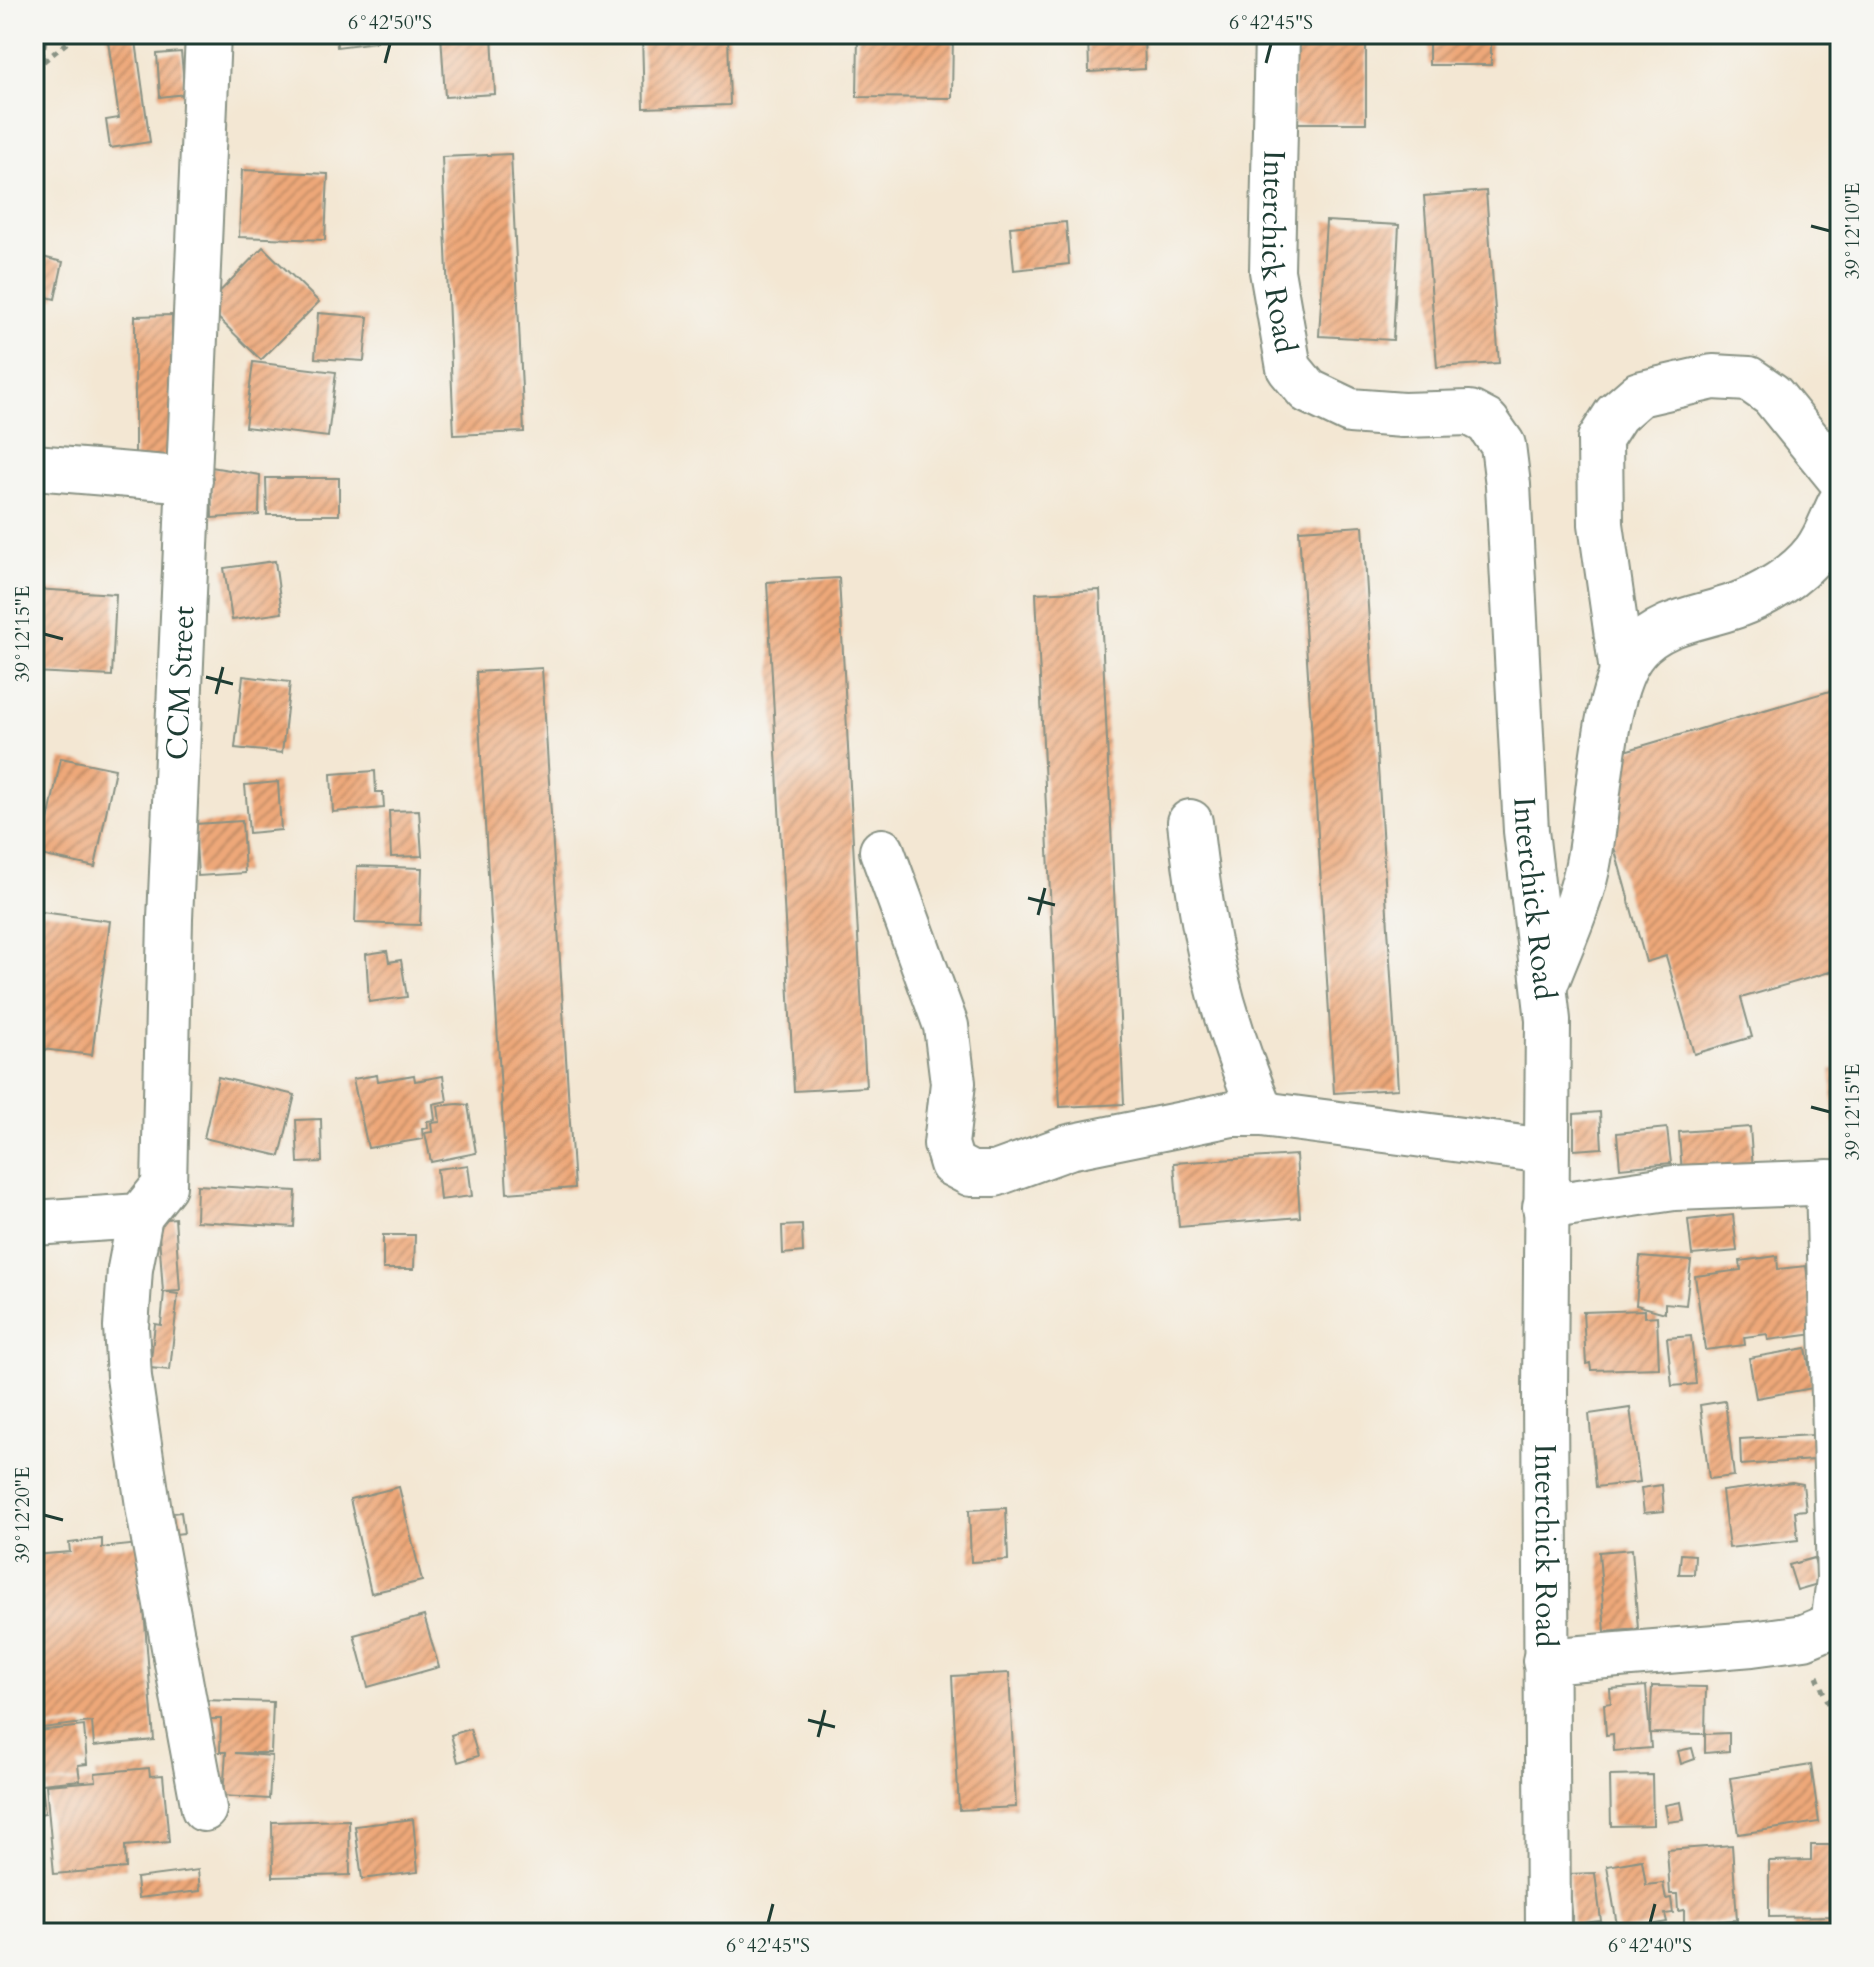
<svg xmlns="http://www.w3.org/2000/svg" width="1874" height="1967" font-family="Cardo,serif">
<defs>
<pattern id="building-hatch" width="6" height="6" patternUnits="userSpaceOnUse" patternTransform="scale(2)"><rect width="6" height="6" fill="#eea879"/><path d="M-1 1l2-2M0 6l6-6M5 7l2-2" fill="none" stroke="#c08a64"/></pattern>
</defs>
<rect width="100%" height="100%" fill="#f6f6f2"/>
<filter id="ink" filterUnits="userSpaceOnUse"><feTurbulence type="fractalNoise" baseFrequency=".0125" numOctaves="2"/><feDisplacementMap in="SourceGraphic" scale="16" xChannelSelector="R" yChannelSelector="G"/><feConvolveMatrix kernelMatrix="1 2 1 2 8 2 1 2 1" color-interpolation-filters="sRGB"/></filter>
<filter id="wash" filterUnits="userSpaceOnUse"><feTurbulence type="fractalNoise" baseFrequency=".006" numOctaves="4" result="noise"/><feDisplacementMap in="SourceGraphic" scale="32" xChannelSelector="R" yChannelSelector="G"/><feGaussianBlur stdDeviation="1.8" result="paint"/><feColorMatrix in="noise" values="0 0 0 0 0 0 0 0 0 0 0 0 0 0 0 0 0 1.4 0 .05"/><feComposite in="paint" operator="in"/></filter>
<g filter="url(#wash)">
<rect width="100%" height="100%" fill="#f3e7d3"/>
<g id="blocks">
<g fill="url(#building-hatch)">
<path d="M107 34H135L150 142 110 148 106 120 119 118Z"/>
<path d="M336 34H376L377 42 337 47Z"/>
<path d="M441 34H492L495 94 445 97Z"/>
<path d="M642 34H728L730 105 644 108Z"/>
<path d="M858 34H953L952 98 857 97Z"/>
<path d="M1088 34H1144L1145 69 1089 72Z"/>
<path d="M1294 34H1366V123H1293Z"/>
<rect x="1429" y="34" width="62" height="31"/>
<path d="M181 52 185 94 160 97 157 54Z"/>
<path d="M511 154 524 432 454 435 442 157Z"/>
<path d="M242 170 328 174 325 240 239 237Z"/>
<path d="M1486 191 1499 363 1437 367 1424 196Z"/>
<path d="M1326 221 1399 225 1393 340 1319 336Z"/>
<path d="M1066 222 1069 264 1014 270 1010 227Z"/>
<path d="M263 247 319 302 261 360 206 306Z"/>
<path d="M34 255 63 262 55 299 34 294Z"/>
<path d="M318 313 368 317 364 361 315 358Z"/>
<path d="M172 315V458L135 459V316Z"/>
<path d="M253 362 336 372 328 437 245 427Z"/>
<path d="M211 467 260 475 259 515 212 518Z"/>
<path d="M266 478H339V515H267Z"/>
<path d="M1363 526 1398 1089 1334 1093 1299 530Z"/>
<path d="M275 561 282 613 232 620 224 568Z"/>
<path d="M839 578 866 1087 794 1091 767 582Z"/>
<path d="M34 589 116 594 112 676 34 672Z"/>
<path d="M1100 590 1124 1104 1060 1107 1036 593Z"/>
<path d="M542 668 574 1188 507 1193 476 672Z"/>
<path d="M243 676 290 682 282 753 235 748Z"/>
<path d="M1840 688V969L1741 998 1752 1037 1694 1054 1666 956 1646 962 1600 797 1604 757Z"/>
<path d="M61 758 115 769 95 867 41 855Z"/>
<path d="M375 771 376 792H383L384 808 333 812 331 774Z"/>
<path d="M278 782 281 830 249 833 245 785Z"/>
<path d="M419 810 422 856 391 857 389 811Z"/>
<path d="M242 821 245 873 198 876 195 824Z"/>
<path d="M357 866 422 868 420 925 355 923Z"/>
<path d="M34 911 110 921 92 1055 34 1048Z"/>
<path d="M387 951 389 962 401 960 407 997 369 1002 366 954Z"/>
<path d="M1840 1068V1124H1834L1831 1069Z"/>
<path d="M377 1075 378 1081 414 1075 415 1081 443 1076 447 1101 433 1104 435 1120 427 1121 428 1128 422 1129 423 1139 368 1148 353 1079Z"/>
<path d="M218 1077 295 1095 280 1156 204 1138Z"/>
<path d="M458 1104 468 1105 476 1153 431 1162 425 1133 432 1132 431 1123 440 1122 438 1106Z"/>
<path d="M1600 1112 1602 1148 1574 1150V1114Z"/>
<path d="M321 1119 322 1162 298 1163 296 1120Z"/>
<path d="M1750 1127 1753 1170 1682 1174 1679 1132Z"/>
<path d="M1667 1128 1671 1163 1620 1168 1617 1133Z"/>
<path d="M1296 1155 1300 1217 1179 1227 1174 1163Z"/>
<path d="M468 1165 472 1196 440 1200 437 1169Z"/>
<path d="M197 1185 296 1191 294 1227 196 1221Z"/>
<path d="M1733 1215 1737 1251 1692 1255 1688 1220Z"/>
<path d="M175 1218 180 1291 163 1292 158 1220Z"/>
<path d="M802 1225 803 1252 783 1254 782 1226Z"/>
<path d="M383 1235H415L414 1269H383Z"/>
<path d="M1777 1256 1778 1269 1806 1266 1815 1334 1768 1340 1767 1334 1744 1337 1745 1345 1705 1350 1695 1276 1741 1270 1740 1261Z"/>
<path d="M1640 1257 1691 1261 1686 1305 1665 1303V1313L1636 1305Z"/>
<path d="M164 1292 178 1294 170 1370 150 1368 155 1324 161 1325Z"/>
<path d="M1645 1310V1317L1657 1316 1659 1368 1591 1370 1590 1363 1586 1364 1583 1312Z"/>
<path d="M1691 1336 1696 1384 1672 1386 1667 1338Z"/>
<path d="M1806 1348 1813 1388 1756 1398 1749 1358Z"/>
<path d="M1725 1401 1734 1476 1709 1479 1700 1405Z"/>
<path d="M1630 1408 1640 1482 1596 1487 1589 1414Z"/>
<path d="M1813 1435 1814 1460 1741 1465 1740 1439Z"/>
<path d="M1792 1482 1803 1484 1806 1510 1795 1511 1798 1540 1729 1548 1722 1491Z"/>
<path d="M1662 1485 1664 1511 1644 1513 1641 1488Z"/>
<path d="M399 1487 422 1581 371 1593 350 1499Z"/>
<path d="M1006 1508 1008 1560 971 1562 969 1510Z"/>
<path d="M181 1512 184 1533 175 1534 172 1513Z"/>
<path d="M102 1539V1548L139 1544 154 1740 94 1746 92 1722 42 1728 34 1642V1555L70 1552 69 1543Z"/>
<path d="M1632 1549 1638 1629 1605 1632 1599 1552Z"/>
<path d="M1681 1554 1695 1555 1694 1574H1679Z"/>
<path d="M1814 1558 1821 1583 1797 1590 1789 1565Z"/>
<path d="M424 1616 439 1667 368 1687 354 1635Z"/>
<path d="M1009 1673 1016 1807 959 1810 952 1676Z"/>
<path d="M1646 1686 1651 1748 1614 1751 1613 1734 1606 1735 1604 1704 1611 1703 1610 1689Z"/>
<path d="M1652 1686 1706 1687 1705 1734 1650 1733Z"/>
<path d="M201 1700 273 1702 271 1753H235L272 1756 269 1799 223 1796 226 1752H220L221 1719H200Z"/>
<path d="M34 1724 37 1731 84 1726 87 1764 78 1765 80 1780 42 1784 45 1813 34 1815Z"/>
<path d="M470 1729 478 1756 458 1762 451 1735Z"/>
<path d="M1729 1733V1751L1705 1753V1734Z"/>
<path d="M1692 1748 1695 1759 1681 1764 1678 1751Z"/>
<path d="M1811 1765 1819 1822 1738 1834 1730 1778Z"/>
<path d="M149 1768 150 1776 163 1775 169 1842 125 1846 126 1868 54 1874 46 1785 96 1781 95 1773Z"/>
<path d="M1652 1775 1653 1825 1611 1826 1610 1776Z"/>
<path d="M1681 1802 1684 1820 1668 1822 1665 1805Z"/>
<path d="M413 1819 418 1872 362 1879 355 1826Z"/>
<path d="M349 1820 350 1875 273 1877 272 1822Z"/>
<path d="M1732 1845 1737 1920 1684 1924V1910L1678 1911 1677 1894H1670L1667 1850Z"/>
<path d="M1811 1845H1840V1916L1769 1917V1861L1811 1860Z"/>
<path d="M1642 1860 1646 1885 1663 1883 1666 1899 1671 1898 1673 1913 1665 1914 1667 1922 1618 1931 1607 1866Z"/>
<path d="M198 1870 200 1891 138 1898 136 1878Z"/>
<path d="M1595 1873 1601 1921 1573 1924 1569 1874Z"/>
<rect x="1794" y="1923" width="46" height="10"/>
</g>
</g>
</g>
<g filter="url(#ink)">
<use href="#blocks" fill-opacity="0" stroke="#899284" stroke-width="2"/>
<g fill="none" stroke-linecap="round" stroke-linejoin="round">
<defs>
<g id="minor">
<path id="s1" d="M1277 34 1272 271 1289 368 1308 391 1350 411 1403 415 1470 413 1487 422 1503 445 1508 485 1526 831 1548 1020 1545 1391 1548 1933"/>
<path d="M34 467 190 480"/>
<path d="M1622 672 1601 524 1600 439 1616 414 1639 394 1713 377 1749 379 1772 395 1840 479"/>
<path d="M1190 822C1202 932 1219 1012 1262 1114"/>
<path d="M882 851 946 1026 953 1083 946 1144 952 1164 971 1174H995L1069 1147 1232 1114H1262L1546 1151"/>
<path d="M1548 978C1562 942 1579 906 1587 869 1600 812 1600 691 1636 650 1660 621 1701 618 1735 606 1763 596 1797 576 1815 552 1826 538 1832 519 1840 503"/>
<path d="M1545 1207 1674 1188 1840 1182"/>
<path d="M140 1216 130 1269 126 1327 129 1377 149 1512 204 1809"/>
<path id="s2" d="M34 1223 140 1216 164 1186 170 919 208 34"/>
<path d="M1545 1661 1752 1644 1804 1637 1833 1625 1839 1579 1828 1182"/>
</g>
</defs>
<use href="#minor" stroke="#899284" stroke-width="48"/>
<g stroke="#899284" stroke-width="5" stroke-dasharray="6 6" stroke-linecap="butt">
<path d="M34 69 78 34"/>
<path d="M34 106 46 34"/>
<path d="M1817 1676 1840 1735"/>
</g>
<use href="#minor" stroke="#fff" stroke-width="44"/>
</g>
</g>
<path fill="none" stroke="#1f3d34" stroke-width="3" d="M385 63 390 44M1266 63 1271 44M1811 226 1830 231M44 634 63 639M206 677 233 684M216 694 223 667M1028 898 1055 905M1038 915 1045 888M1811 1107 1830 1112M44 1515 63 1520M808 1720 835 1727M818 1737 825 1710M768 1923 773 1904M1650 1923 1655 1904"/>
<g text-anchor="middle" stroke-width="6" stroke-linejoin="round" paint-order="stroke">
<g font-size="30" fill="#1f3d34" stroke="#f6f6f2">
<text dy="10" stroke="none"><textPath href="#s1" startOffset="218">Interchick Road</textPath></text>
<text dy="10" stroke="none"><textPath href="#s2" startOffset="648">CCM Street</textPath></text>
<text dy="10" stroke="none"><textPath href="#s1" startOffset="1034">Interchick Road</textPath></text>
<text dy="10" stroke="none"><textPath href="#s1" startOffset="1682">Interchick Road</textPath></text>
</g>
</g>
<rect width="1874" height="1967" fill="none" stroke="#f6f6f2" stroke-width="88"/>
<rect x="44" y="44" width="1786" height="1879" fill="none" stroke="#1f3d34" stroke-width="3"/>
<g font-size="20" text-anchor="middle" fill="#1f3d34">
<text x="390" y="29">6°42'50"S</text>
<text x="1271" y="29">6°42'45"S</text>
<text transform="translate(1852 231) rotate(-90)" y="7">39°12'10"E</text>
<text transform="translate(22 634) rotate(-90)" y="7">39°12'15"E</text>
<text transform="translate(1852 1112) rotate(-90)" y="7">39°12'15"E</text>
<text transform="translate(22 1515) rotate(-90)" y="7">39°12'20"E</text>
<text x="768" y="1952">6°42'45"S</text>
<text x="1650" y="1952">6°42'40"S</text>
</g>
</svg>
